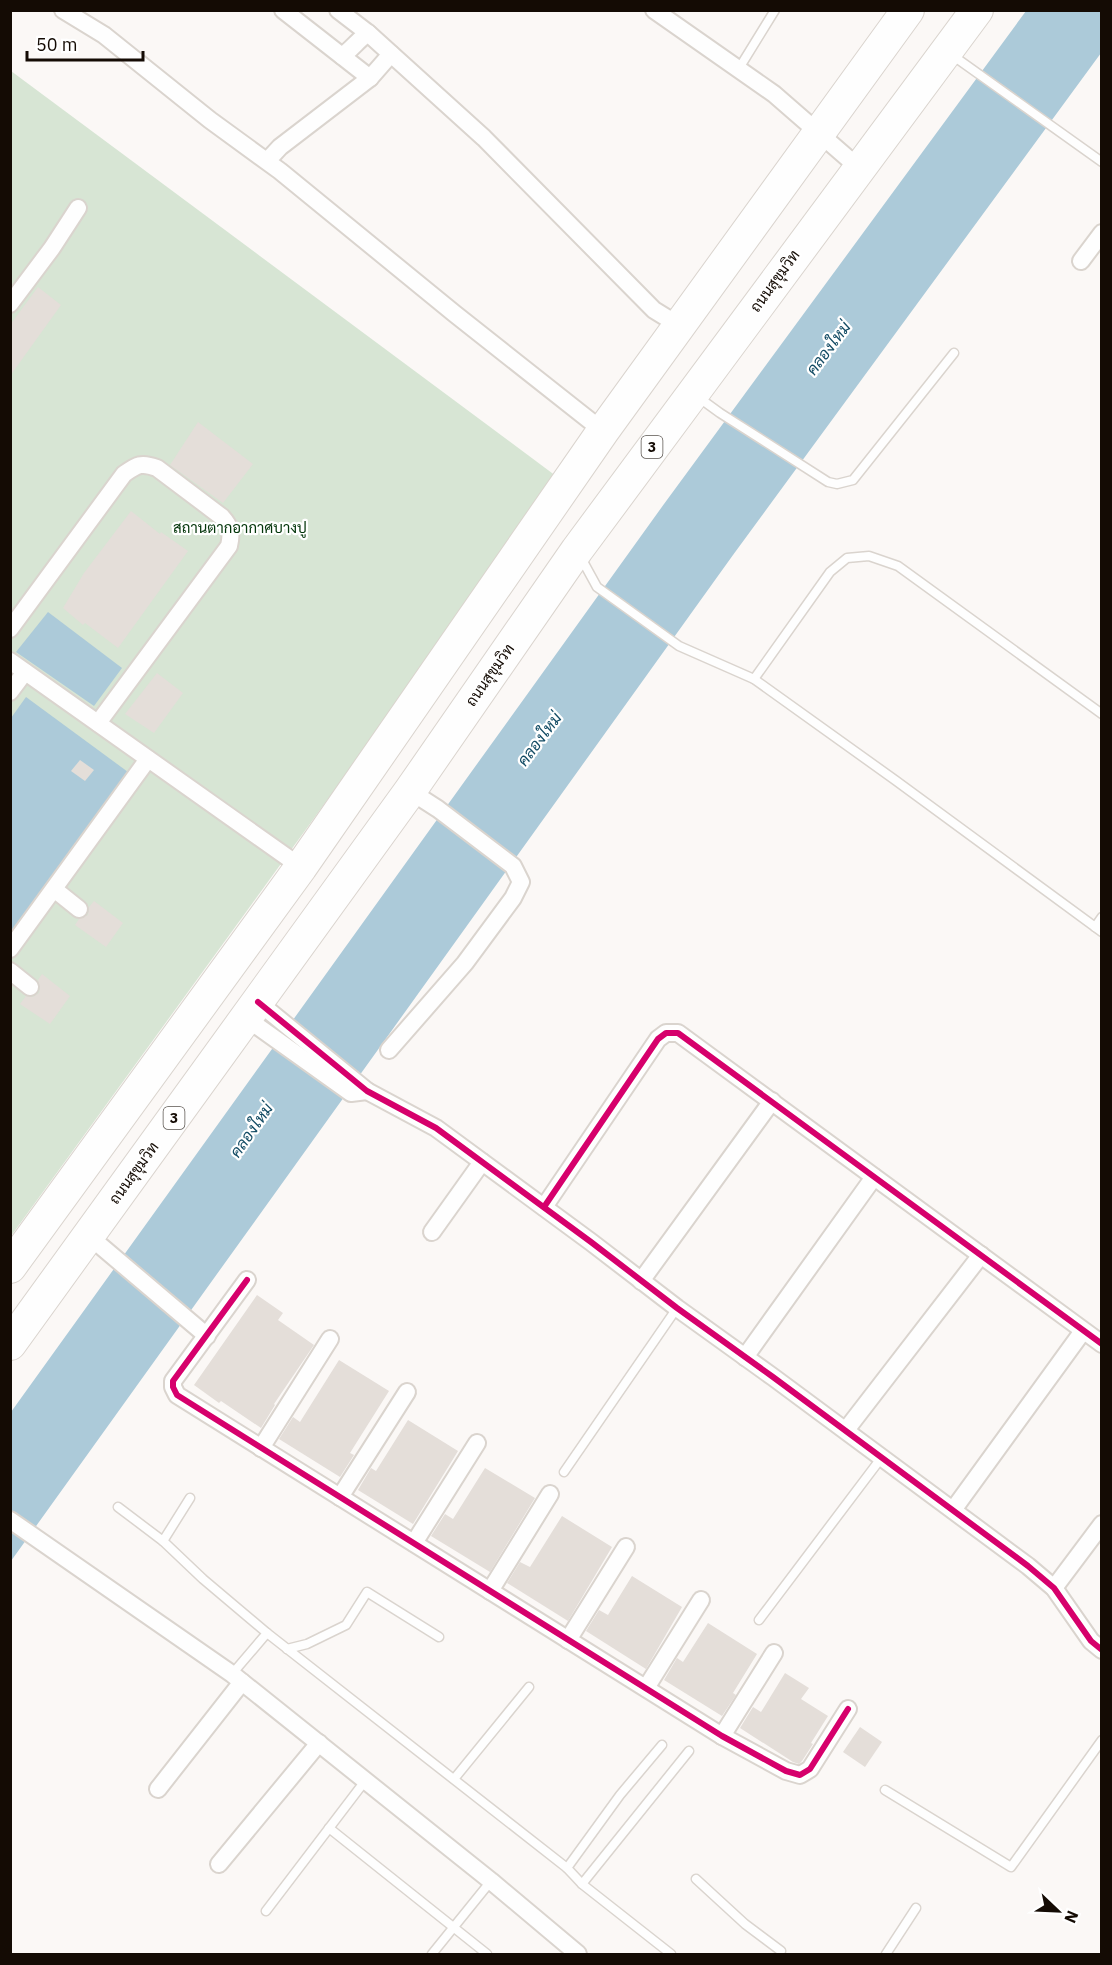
<svg xmlns="http://www.w3.org/2000/svg" width="1112" height="1965" font-family="'IBM Plex Sans',Sarabun,sans-serif">
<rect width="100%" height="100%" fill="#fbf8f6"/>
<path fill="#d7e5d4" d="M11 71 560 479 11 1236Z"/>
<g fill="#accad9">
<path d="M1026 11H1101V53L733 555 11 1561V1412L664 504Z"/>
<path d="M48 612 122 668 94 706 16 652Z"/>
<path d="M26 697 128 772 11 934V718Z"/>
</g>
<g fill="#e4ded9">
<path d="M38 287 61 305 10 376V325Z"/>
<path d="M198 422 253 464 223 503 170 465Z"/>
<path d="M131 511 160 534 161 532 188 551 118 648 85 623 83 625 63 608 84 573Z"/>
<path d="M157 673 183 693 154 733 125 714Z"/>
<path d="M80 760 94 770 85 781 71 771Z"/>
<path d="M94 901 123 923 106 947 75 925 79 919 88 915 89 907Z"/>
<path d="M42 974 70 996 50 1024 20 1004 26 996 33 997 39 993 40 988 38 980Z"/>
<path d="M257 1295 283 1313 278 1320 314 1345 274 1404 275 1405 261 1428 221 1401 219 1403 194 1385Z"/>
<path d="M339 1360 389 1391 350 1453 354 1455 340 1477 279 1439 293 1417 300 1422Z"/>
<path d="M408 1420 458 1451 413 1524 358 1490 371 1468 376 1471Z"/>
<path d="M485 1468 535 1498 490 1572 431 1536 445 1514 453 1519Z"/>
<path d="M562 1516 612 1547 568 1621 507 1583 520 1562 530 1567Z"/>
<path d="M632 1576 682 1607 646 1669 586 1631 599 1610 608 1615Z"/>
<path d="M708 1623 757 1654 733 1693 736 1695 722 1716 664 1680 677 1658 683 1662Z"/>
<path d="M785 1673 809 1688 801 1699 828 1716 811 1743 813 1744 802 1761 799 1764 793 1762 740 1728 753 1707 761 1712Z"/>
<path d="M860 1727 882 1742 865 1767 843 1752Z"/>
</g>
<g fill="none" stroke-linecap="round" stroke-linejoin="round">
<defs>
<g id="lane">
<path d="M952 55 1102 162"/>
<path d="M738 70 775 10"/>
<path d="M698 397 720 413 828 482 837 484 853 480 954 353"/>
<path d="M580 556 597 587 679 646 754 679 895 780 1102 932"/>
<path d="M754 679 830 572 847 558 869 556 898 566 1102 714"/>
<path d="M1095 927 1102 917"/>
<path d="M564 1472 677 1308"/>
<path d="M190 1498 163 1541 203 1579 267 1633"/>
<path d="M118 1507 163 1541"/>
<path d="M759 1620 882 1457"/>
<path d="M287 1649 307 1644 346 1625 367 1592 439 1637"/>
<path d="M232 1674 267 1633 567 1868 582 1884 671 1954"/>
<path d="M454 1779 529 1687"/>
<path d="M885 1790 1011 1867 1102 1740"/>
<path d="M329 1828 487 1954"/>
<path d="M567 1868 620 1795 662 1745"/>
<path d="M696 1879 745 1924 781 1951"/>
<path d="M582 1884 689 1751"/>
<path d="M266 1911 365 1781"/>
<path d="M432 1954 491 1881"/>
<path d="M886 1954 916 1908"/>
</g>
<g id="street">
<path d="M63 10 104 35 210 120 280 171 455 314 603 431"/>
<path d="M283 10 370 78"/>
<path d="M338 10 368 33 484 138 654 310 680 326"/>
<path d="M654 10 774 94 859 168"/>
<path d="M342 56C352 49 358 40 368 33"/>
<path d="M267 161 280 147 370 78 391 54"/>
<path d="M1081 261 1102 233"/>
<path d="M10 304 52 248 78 208"/>
<path d="M10 629 124 474C137 465 141 462 157 468L222 517C231 527 232 533 229 546L98 723"/>
<path d="M10 661 301 867"/>
<path d="M10 692 25 672"/>
<path d="M54 889 79 909"/>
<path d="M10 949 148 759"/>
<path d="M10 971 30 987"/>
<path d="M258 1002 367 1091 436 1128 591 1242 677 1308 773 1377 1028 1566 1054 1588 1091 1641 1102 1650"/>
<path d="M246 1018 351 1093 367 1091"/>
<path d="M389 1050 465 963 513 898 521 882 513 866 438 809 410 791"/>
<path d="M544 1207 658 1039 666 1033H678L1102 1344"/>
<path d="M432 1232 482 1162"/>
<path d="M89 1236 207 1336"/>
<path d="M247 1280 173 1381V1387L177 1395 722 1736 786 1771 800 1775 810 1769 848 1709"/>
<path d="M641 1281 772 1101"/>
<path d="M745 1357 874 1177"/>
<path d="M846 1430 981 1255"/>
<path d="M261 1448 330 1339"/>
<path d="M340 1497 407 1392"/>
<path d="M953 1510 1083 1331"/>
<path d="M10 1520 232 1674 491 1881 578 1954"/>
<path d="M414 1543 477 1443"/>
<path d="M1054 1588 1102 1524"/>
<path d="M490 1591 550 1494"/>
<path d="M568 1640 626 1547"/>
<path d="M646 1688 701 1600"/>
<path d="M722 1736 774 1653"/>
<path d="M158 1789 242 1682"/>
<path d="M219 1864 319 1743"/>
</g>
<g id="highway">
<path d="M10 1267 301 867 603 431 908 10"/>
<path d="M10 1344 410 791 577 550 977 10"/>
</g>
</defs>
<use href="#lane" stroke="#dad4ce" stroke-width="11"/>
<use href="#street" stroke="#dad4ce" stroke-width="20"/>
<use href="#highway" stroke="#dad4ce" stroke-width="34"/>
<use href="#lane" stroke="#fefefe" stroke-width="8"/>
<use href="#street" stroke="#fefefe" stroke-width="16"/>
<use href="#highway" stroke="#fefefe" stroke-width="32"/>
<defs>
<g id="cycleway">
<path d="M258 1002 367 1091 436 1128 591 1242 677 1308 773 1377 1028 1566 1054 1588 1091 1641 1102 1650"/>
<path d="M544 1207 658 1039 666 1033H678L1102 1344"/>
<path d="M247 1280 173 1381V1387L177 1395 722 1736 786 1771 800 1775 810 1769 848 1709"/>
</g>
</defs>
<use href="#cycleway" stroke="#fff" stroke-width="10"/>
<use href="#cycleway" stroke="#d6006c" stroke-width="6"/>
</g>
<g text-anchor="middle" stroke-width="4.5" stroke-linejoin="round" paint-order="stroke">
<g fill="#fff" stroke="#5a544f" stroke-width="1.5">
<rect x="641.5" y="436" width="21" height="22" rx="4.5"/>
<rect x="163.5" y="1107" width="21" height="22" rx="4.5"/>
</g>
<g font-size="14" font-weight="bold" fill="#140b04">
<text x="652" y="452">3</text>
<text x="174" y="1123">3</text>
</g>
<g font-size="15" fill="#140b04" stroke="#fff">
<text transform="translate(775 281) rotate(-54)" y="5">ถนนสุขุมวิท</text>
<text transform="translate(490 675) rotate(-55)" y="5">ถนนสุขุมวิท</text>
<text transform="translate(134 1173) rotate(-54)" y="5">ถนนสุขุมวิท</text>
</g>
<g font-size="15" fill="#03350a" stroke="#fff">
<text x="240" y="533">สถานตากอากาศบางปู</text>
</g>
<g font-size="16" font-style="italic" fill="#124b64" stroke="#fff">
<text transform="translate(828 348) rotate(-53)" y="6">คลองใหม่</text>
<text transform="translate(539 739) rotate(-53)" y="6">คลองใหม่</text>
<text transform="translate(251 1130) rotate(-55)" y="6">คลองใหม่</text>
</g>
</g>
<rect width="1112" height="1965" fill="none" stroke="#140b04" stroke-width="24"/>
<g transform="translate(1058 1911) rotate(113)" stroke="#ffffff" stroke-width="4.5" paint-order="stroke">
<path d="M0-4.5L10 22L0 15L-10 22Z" fill="#140b04"/>
<text y="-9" font-size="16" font-weight="bold" text-anchor="middle" fill="#140b04">N</text>
</g>
<path d="M27 51v9h116v-9" fill="none" stroke="#140b04" stroke-width="3"/>
<text x="36" y="51" font-size="18" fill="#140b04" stroke="#ffffff" stroke-width="4.5" paint-order="stroke">50 m</text>
</svg>
